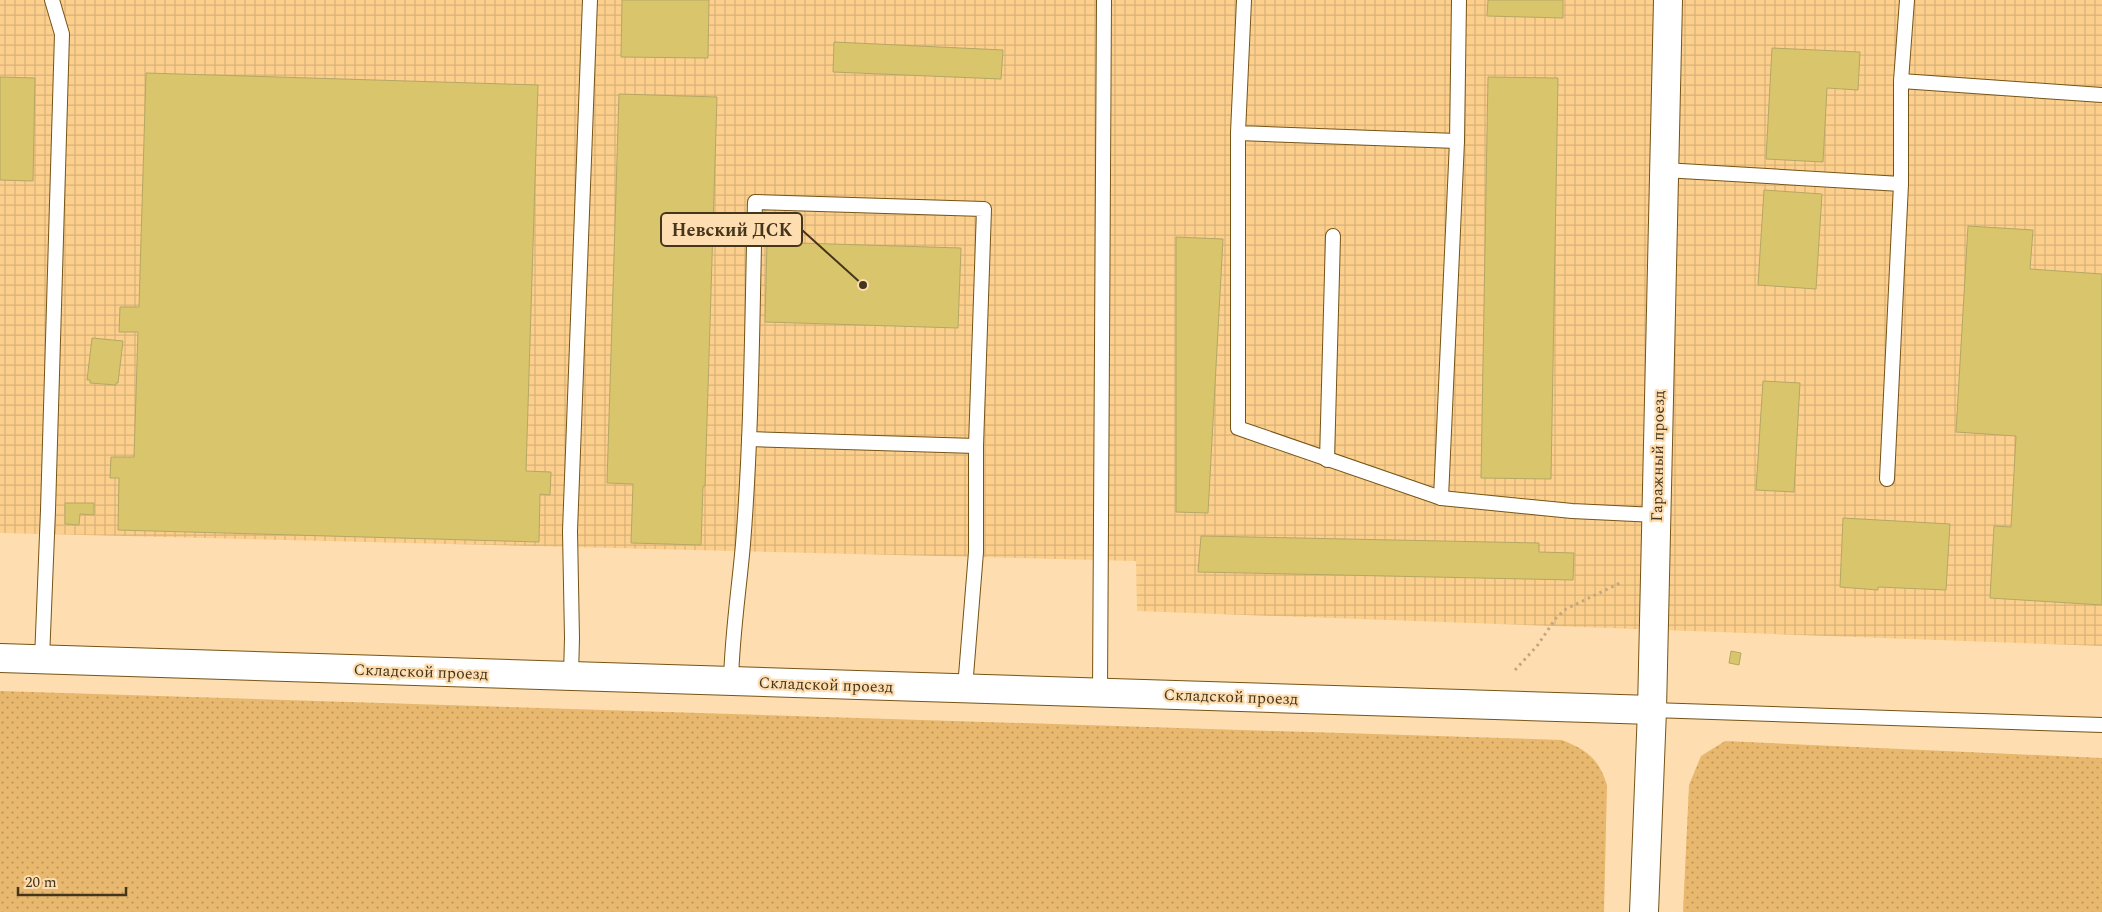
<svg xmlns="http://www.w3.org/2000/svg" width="2102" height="912" font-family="Spectral,serif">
<defs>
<pattern id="industrial-grid" width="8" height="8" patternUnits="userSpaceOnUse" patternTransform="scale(1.25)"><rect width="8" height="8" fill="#fccf8d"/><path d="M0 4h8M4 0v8" fill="none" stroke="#d9b279"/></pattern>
<pattern id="grass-dots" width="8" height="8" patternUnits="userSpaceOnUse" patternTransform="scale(1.25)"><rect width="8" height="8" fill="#e8b86e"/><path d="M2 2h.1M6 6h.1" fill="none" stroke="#be965a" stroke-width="1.8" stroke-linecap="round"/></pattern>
</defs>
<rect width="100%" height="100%" fill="#fedeb0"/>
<path fill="url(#industrial-grid)" d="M0 0H2102V646L1137 611 1136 561 0 533Z"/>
<g fill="url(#grass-dots)">
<path d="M0 691 1562 740C1587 750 1599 759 1607 785L1604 912H0Z"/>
<path d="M1725 741 2102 758V912H1683L1689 785 1701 756Z"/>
</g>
<g fill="#d9c56b" stroke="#b6a765">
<path d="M622 0H709L708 58 621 57Z"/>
<path d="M1488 0H1563V18L1487 16Z"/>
<path d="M834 42 1003 50 1001 79 833 72Z"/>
<path d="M1772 48 1860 52 1858 90 1827 88 1823 162 1766 159Z"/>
<path d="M146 73 538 85 526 471 551 472 550 495 540 494 539 542 118 530 119 478H110L111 457H134L138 332H119L120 307H139Z"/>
<path d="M0 77 35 78 33 181 0 180Z"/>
<path d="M1488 77 1558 78 1551 479 1481 478Z"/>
<path d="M619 94 717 97 705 486H703L701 545 631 543 633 484 607 483Z"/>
<path d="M1764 190 1822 194 1816 289 1758 285Z"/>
<path d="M1968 226 2033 230 2030 269 2102 274V605L1990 598 1994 526 2011 527 2016 436 1956 432Z"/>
<path d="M1176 237 1223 239 1208 513 1176 512Z"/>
<path d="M767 242 961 248 958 328 765 322Z"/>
<path d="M92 338 123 341 118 383H116V385L90 383V380H87Z"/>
<path d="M1763 381 1800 383 1794 492 1756 490Z"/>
<path d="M65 503H94V515L80 514 79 525 65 524Z"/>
<path d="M1843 518 1950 524 1946 590 1878 587V590L1840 587Z"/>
<path d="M1201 536 1539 543V552L1574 553 1573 580 1198 572Z"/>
<path d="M1731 651 1741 653 1739 665 1729 663Z"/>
</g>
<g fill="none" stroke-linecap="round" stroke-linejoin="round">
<defs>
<g id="service">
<path d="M1244 0 1238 133 1457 141"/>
<path d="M1901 81 2102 95"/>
<path d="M1238 133V428L1441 498 1572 511 1656 515"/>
<path d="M1664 170 1901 184"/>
<path d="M749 439 976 446"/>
<path d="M1327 460 1333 236"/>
<path d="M1887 479 1901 184V81L1907 0"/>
<path d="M1441 498 1457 141 1459 0"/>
<path d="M42 659 48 510 62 34 52 0"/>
<path d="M571 675 572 638 570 531 590 0"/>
<path d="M731 681C732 635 739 590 743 544 752 430 752 316 755 202L984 209 976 446V552L965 688"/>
<path d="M1100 692 1104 0"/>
<path d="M1652 710 2102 725"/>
</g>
<g id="minor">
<path d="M0 658 1652 710"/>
<path d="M1644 912 1652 710 1668 0"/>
</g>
</defs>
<use href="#service" stroke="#765416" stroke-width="16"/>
<use href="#minor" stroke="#765416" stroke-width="30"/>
<path stroke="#c1a67f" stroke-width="3" stroke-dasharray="2.5 4" stroke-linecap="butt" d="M1515 670 1537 646 1556 618 1566 609 1620 583"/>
<use href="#service" stroke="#fff" stroke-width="14"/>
<use href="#minor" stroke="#fff" stroke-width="28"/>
</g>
<g text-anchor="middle" stroke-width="4.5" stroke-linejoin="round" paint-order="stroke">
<g font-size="16" fill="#45351d" stroke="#fedeb0">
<text transform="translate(1657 456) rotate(-89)" y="6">Гаражный проезд</text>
<text transform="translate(421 671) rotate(2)" y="6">Складской проезд</text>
<text transform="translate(826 684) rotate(2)" y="6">Складской проезд</text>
<text transform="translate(1231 696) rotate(2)" y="6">Складской проезд</text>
</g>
</g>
<path fill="none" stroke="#45351d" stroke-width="2" d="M863 285L802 230"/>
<circle fill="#45351d" stroke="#fedeb0" stroke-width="2" cx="863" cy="285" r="5"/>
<rect fill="#fedeb0" stroke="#45351d" stroke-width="2" x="661" y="213" width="141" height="33" rx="5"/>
<g font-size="18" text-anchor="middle" font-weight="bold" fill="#45351d">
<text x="732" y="236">Невский ДСК</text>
</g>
<path d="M18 887v8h108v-8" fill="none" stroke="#45351d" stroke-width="2.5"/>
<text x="25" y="887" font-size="15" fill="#45351d" stroke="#fedeb0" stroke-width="4" paint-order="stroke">20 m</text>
</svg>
